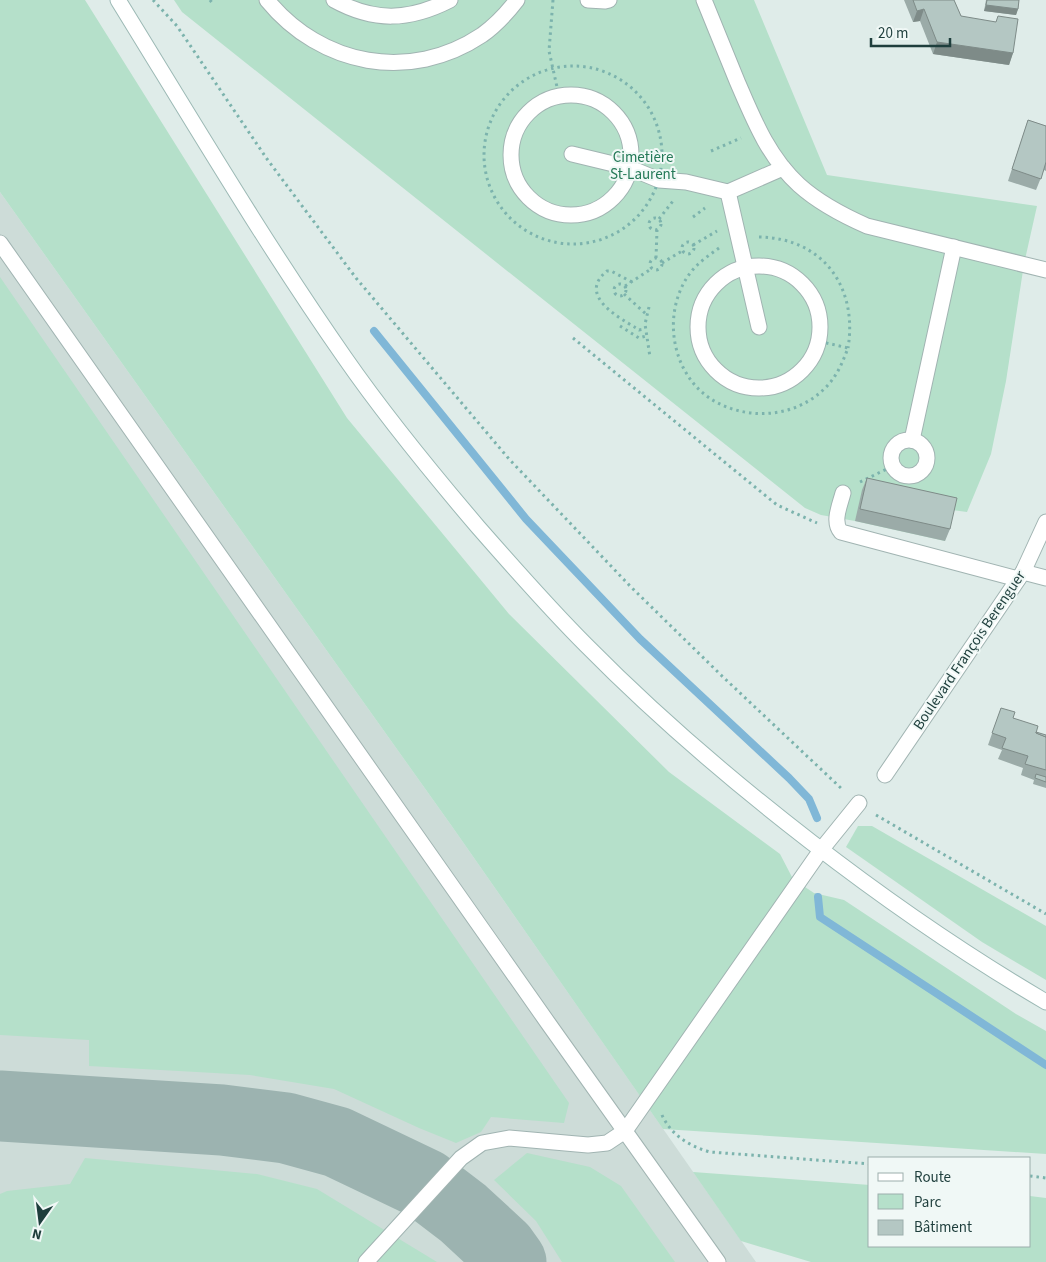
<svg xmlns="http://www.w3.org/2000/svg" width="1046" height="1262" font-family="'Source Sans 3',sans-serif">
<rect width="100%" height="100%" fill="#dfece9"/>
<path fill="#cddcd8" d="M0 192 451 825 756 1262H0Z"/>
<g fill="#b5e0ca">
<path d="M0 0H85L347 418 509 614 669 772 780 854 793 879 814 893 844 900 1016 1014 1046 1031V1154L663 1129 451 825 0 192Z"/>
<path d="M174 0H754L827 175 1037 206 1024 264 1006 381 991 454 967 512 952 510 945 541 855 521 821 515 805 508 182 12Z"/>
<path d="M0 277 569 1103 564 1123 491 1117 481 1132 456 1143 419 1128 334 1089 250 1075 89 1066V1040L0 1035Z"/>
<path d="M858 826H872L1046 926V980L982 942 846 847Z"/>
<path d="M527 1153 590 1167 621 1186 675 1262H562L536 1221 494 1180Z"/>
<path d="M85 1158 257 1174 317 1189 437 1262H0V1194L7 1191 70 1184Z"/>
<path d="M693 1172 870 1185V1246H1030V1196L1046 1198V1262H811L741 1241Z"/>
</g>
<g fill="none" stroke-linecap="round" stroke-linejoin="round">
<g stroke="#80b7d7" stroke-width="8">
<path d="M374 331 526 519 640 639 789 778 809 799 817 818"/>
<path d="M818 897 820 917 1046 1065"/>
</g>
<path stroke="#9cb3b0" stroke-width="71" d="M0 1106 222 1120 286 1128 337 1142 425 1184 463 1213 501 1248 511 1262"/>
<defs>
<g id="lane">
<path d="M267 0C321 66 410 83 482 35 496 25 507 13 517 0"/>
<path d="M334 0C374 22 409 21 450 0"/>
<path d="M588 0 605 1 609 0"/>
<path d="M704 0C715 27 726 54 737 81 753 118 768 157 799 185 819 203 842 215 867 226L1046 270"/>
<circle cx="571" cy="155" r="60"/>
<path d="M572 154 630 168 659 180 686 182 728 192 783 168"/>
<path d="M728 192 759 327"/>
<path d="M0 243 548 1023 718 1262"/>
<circle cx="759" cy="327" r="61"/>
<path d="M912 440 954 247"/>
<circle cx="909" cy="458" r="18"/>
<path d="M843 493C840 505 832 522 841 532L1018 579"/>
<path d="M366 1262 461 1158 482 1143 509 1138 588 1145 607 1143 625 1131 821 850 859 803"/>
</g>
<g id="street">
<path d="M1023 572 1046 578"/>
<path d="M885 775 1023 572 1046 522"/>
</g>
<path id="secondary" d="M118 0C192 120 264 242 345 358 386 417 432 473 478 527 513 567 548 607 586 645 656 716 732 781 811 842 886 900 964 954 1046 1002"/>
</defs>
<use href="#lane" stroke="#a1b4b2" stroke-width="17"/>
<use href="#street" stroke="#a1b4b2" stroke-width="17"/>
<use href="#secondary" stroke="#9cb9b5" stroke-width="17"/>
<g stroke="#7cb3ad" stroke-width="3" stroke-dasharray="2.5 4" stroke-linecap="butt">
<path d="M153 0 177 26 267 159 356 278 509 459 630 586 722 676 843 790"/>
<path d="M210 0 213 4"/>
<path d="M553 0 549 51 559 96"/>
<circle cx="573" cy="155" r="89"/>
<path d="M711 151 741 138"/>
<path d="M693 217 705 208"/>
<circle cx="655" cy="224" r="6"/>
<path d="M659 219 673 201"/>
<path d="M759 237C823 238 858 287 848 348"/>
<circle cx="688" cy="248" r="6"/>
<path d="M693 245 717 231"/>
<path d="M719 248C708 256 696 264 688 276 661 316 672 378 716 402 753 422 800 416 828 385 838 374 843 361 848 348L818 341"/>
<circle cx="656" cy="264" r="6"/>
<path d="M656 258 657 230"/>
<path d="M662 263 682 251"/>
<path d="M632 282 611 271H607C577 295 618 317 636 328L639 330 645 329"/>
<circle cx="620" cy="290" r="6"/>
<path d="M625 286 651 269"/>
<path d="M624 294 646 314"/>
<path d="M649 307 645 324 650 357"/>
<path d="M620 326 639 338 646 336"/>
<path d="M573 338 777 505 817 523"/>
<path d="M860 482 893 466"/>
<path d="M876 815 1046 914"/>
<path d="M662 1115C671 1135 689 1146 710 1152L870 1164"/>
<path d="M1030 1176 1046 1178"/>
</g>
<use href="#lane" stroke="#fff" stroke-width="15"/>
<use href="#street" stroke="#fff" stroke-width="15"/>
<use href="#secondary" stroke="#fff" stroke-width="15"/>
</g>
<g fill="#9baba8">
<path d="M904 0H954L961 16 1013 53 1009 65 933 54 920 21 913 22Z"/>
<path d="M986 0H1019L1018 9 1016 15 984 11Z"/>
<path d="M1028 120 1046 126V171L1044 170 1036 190 1008 181Z"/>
<path d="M867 478 950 529 945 541 855 521 862 490Z"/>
<path d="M1001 708 1013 718 1036 732 1046 735V788L1033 784 1034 780 1021 775 1023 768 998 759 1002 750 988 745Z"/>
</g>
<g fill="#7e8b88">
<path d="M986 5 1018 9 1016 15 984 11Z"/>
<path d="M924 9 920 21 913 22 917 11Z"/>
<path d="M937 42 1013 53 1009 65 933 54Z"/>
</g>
<g fill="#b4c7c3" stroke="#7e8b88">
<path d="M913 0H954L961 16 996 22 998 16 1018 19 1013 53 937 42 924 9 917 11Z"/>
<path d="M987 0H1019L1018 9 986 5Z"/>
<path d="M1028 120 1046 126V162L1041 179 1012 169Z"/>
<path d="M867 478 957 498 950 529 860 509Z"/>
<path d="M1001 708 1015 712 1013 718 1038 726 1036 733 1046 737V770L1025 764 1028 756 1002 748 1006 738 992 733Z"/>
<path d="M1036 732 1046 735V737L1036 733Z"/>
<path d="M1036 774 1046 777V782L1035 778Z"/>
</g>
<g text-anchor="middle" stroke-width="4" stroke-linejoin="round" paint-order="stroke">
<g font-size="15" fill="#247957" stroke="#f0f8f6">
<text x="643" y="162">Cimetière<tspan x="643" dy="17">St-Laurent</tspan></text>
</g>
<g font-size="15" fill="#1e3e3c" stroke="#f0f8f6">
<text transform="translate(969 650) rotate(-56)" y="5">Boulevard François Berenguer</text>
</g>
</g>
<rect x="868" y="1157" width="162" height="90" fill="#f0f8f6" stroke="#9caeac"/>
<rect x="878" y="1173" width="25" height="8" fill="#ffffff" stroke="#9caeac"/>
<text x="914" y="1182" font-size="15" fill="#1e3e3c">Route</text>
<rect x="878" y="1194" width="25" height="15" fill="#b5e0ca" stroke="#9caeac"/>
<text x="914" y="1207" font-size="15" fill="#1e3e3c">Parc</text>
<rect x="878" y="1220" width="25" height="15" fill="#b4c7c3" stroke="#9caeac"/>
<text x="914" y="1232" font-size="15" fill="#1e3e3c">Bâtiment</text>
<g transform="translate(40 1222) rotate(194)" stroke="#f0f8f6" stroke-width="4" paint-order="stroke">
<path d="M0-4L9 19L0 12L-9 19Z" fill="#1e3e3c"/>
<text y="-8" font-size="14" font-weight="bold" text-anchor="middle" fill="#1e3e3c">N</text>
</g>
<path d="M871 38v8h79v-8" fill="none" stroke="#1e3e3c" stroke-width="2.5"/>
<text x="878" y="38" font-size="15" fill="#1e3e3c" stroke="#f0f8f6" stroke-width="4" paint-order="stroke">20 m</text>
</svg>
